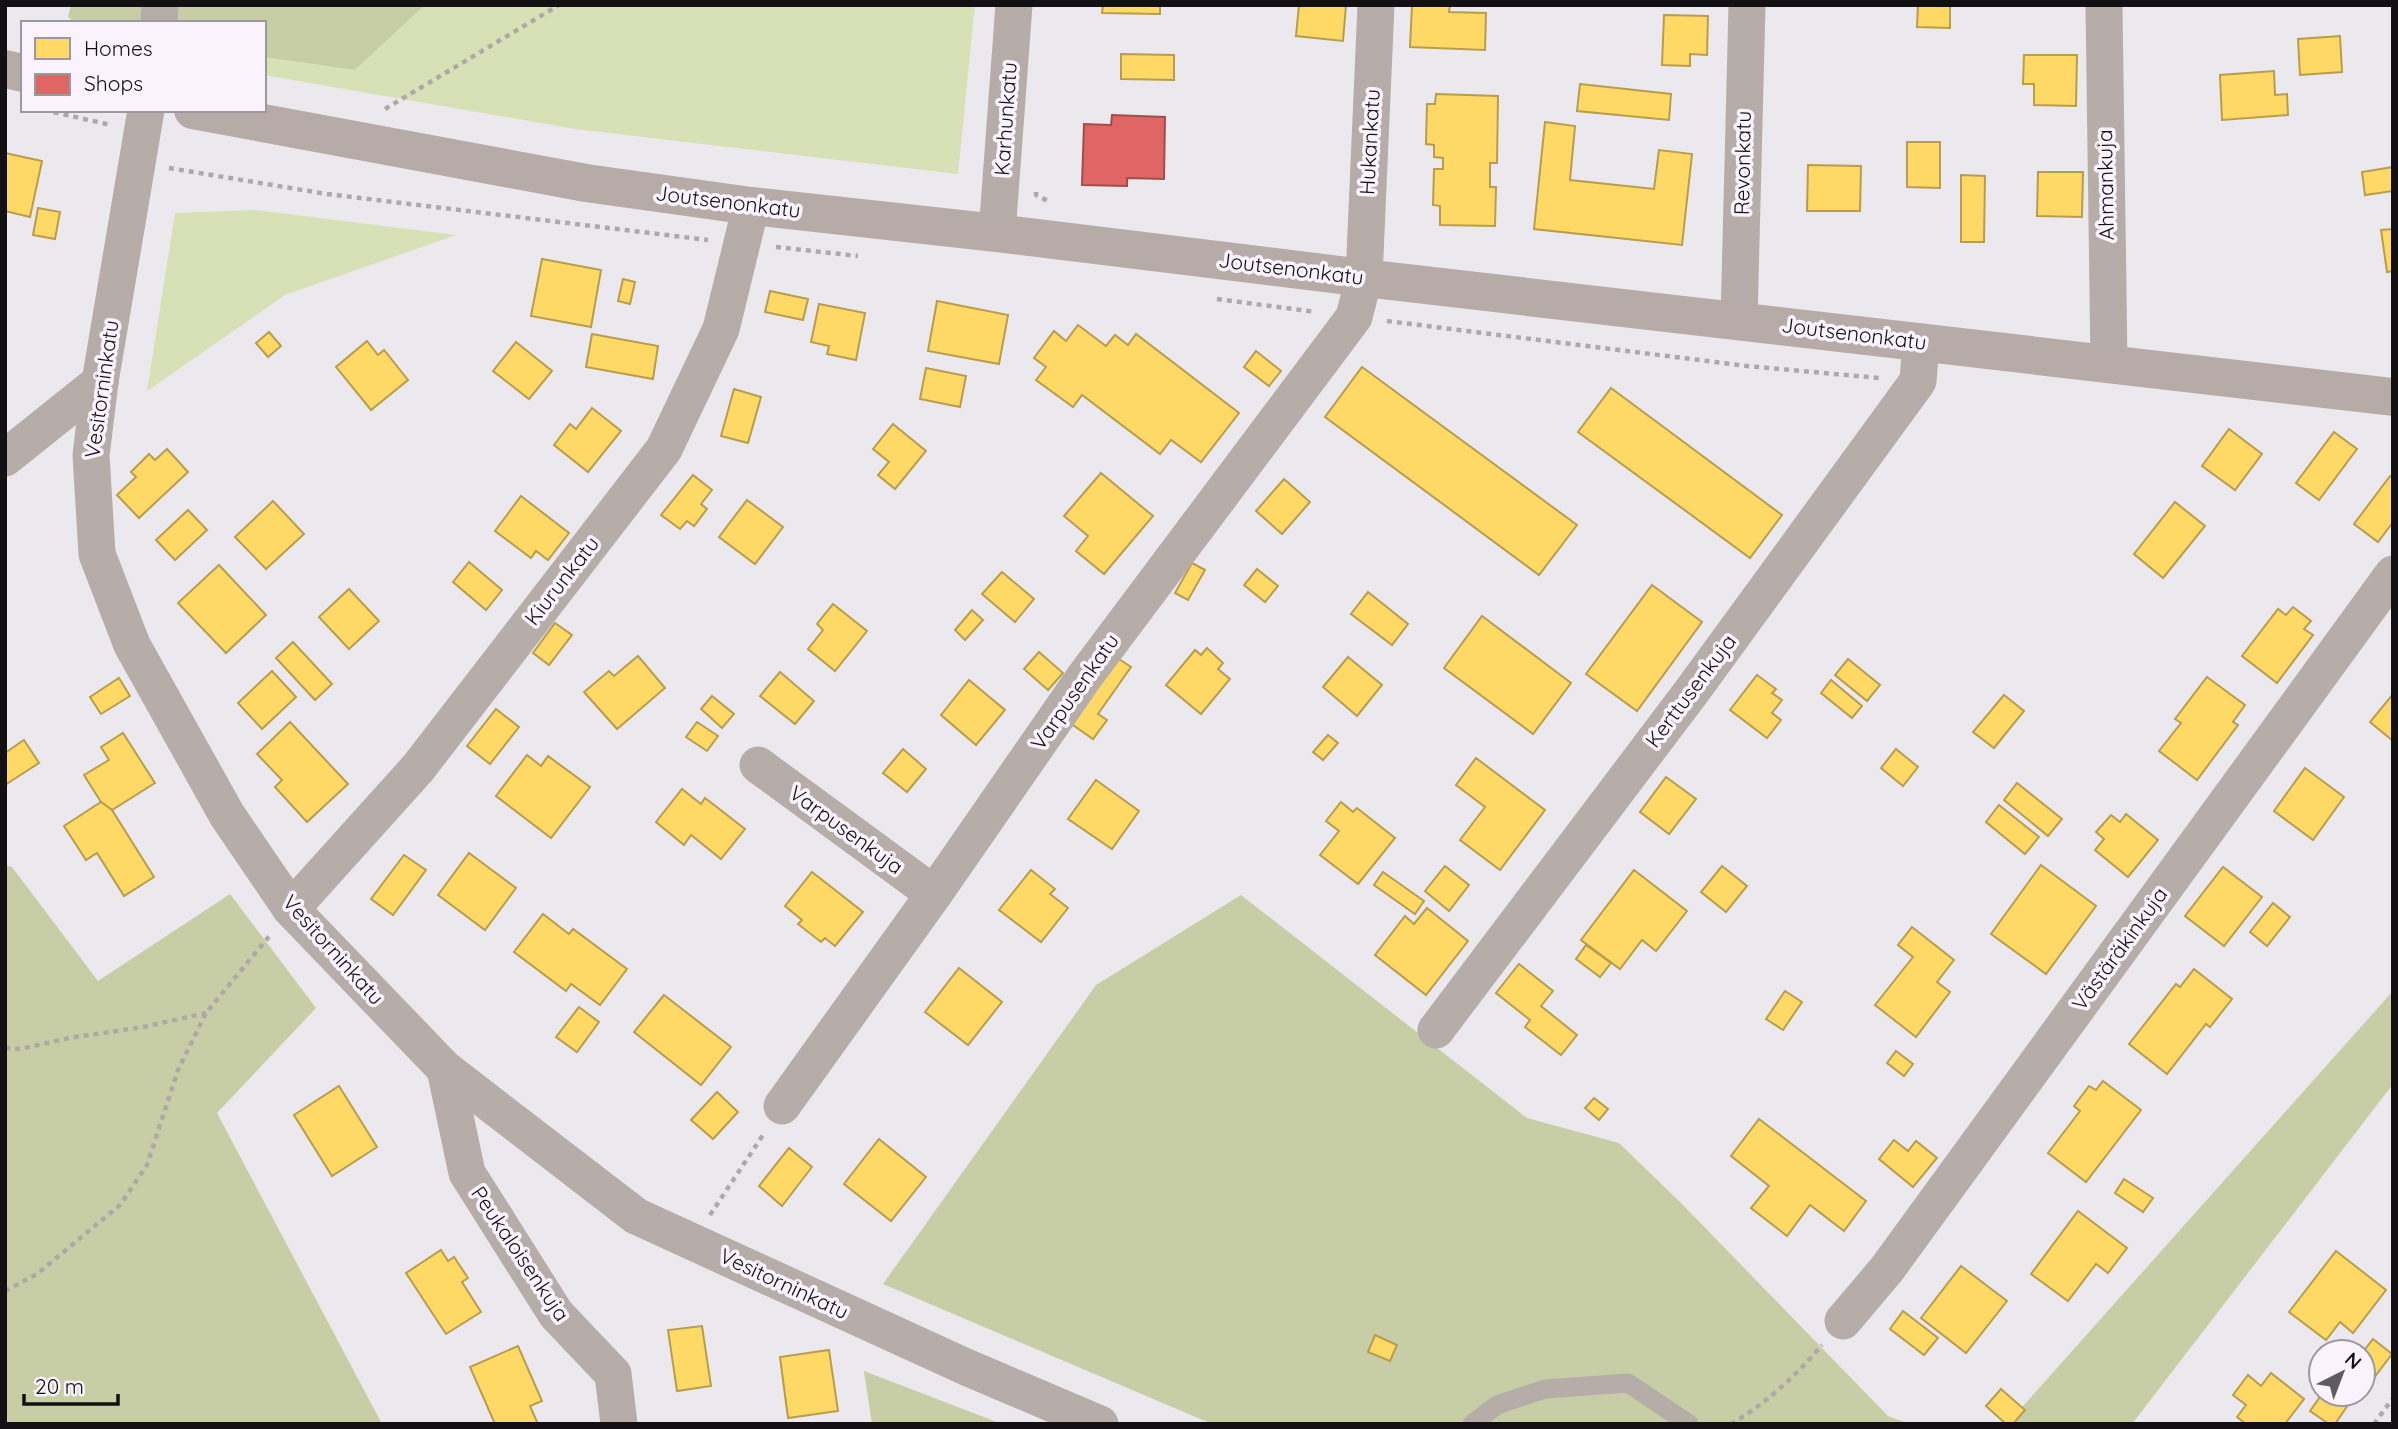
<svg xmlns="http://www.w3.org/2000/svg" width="2398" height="1429" font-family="Quicksand,sans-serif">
<rect width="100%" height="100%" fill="#ece9ee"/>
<g fill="#d8e0b6">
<path d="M425 5H975L958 174 575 129 264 75V57L355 70Z"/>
<path d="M256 210 456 235 285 295 147 391 175 213Z"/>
</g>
<g fill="#c7cea5">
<path d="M71 5H425L355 70 264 57V23H76L68 17Z"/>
<path d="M5 865 12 867 98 981 230 894 316 1008 217 1113 382 1424H5Z"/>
<path d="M1241 895 1527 1118 1619 1143 1682 1204 1888 1416 1910 1424H1212L883 1284 1096 985Z"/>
<path d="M2393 991V1084L2132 1424H2007Z"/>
<path d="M864 1371 1002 1424H872Z"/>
</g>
<g fill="#ffd966" stroke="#b89d4d" stroke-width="2">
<path d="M1103 5H1160V14L1102 13Z"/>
<path d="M1299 5H1346L1343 41 1296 36Z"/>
<path d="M1412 5H1450L1449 12 1486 13 1485 50 1410 47Z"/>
<path d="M1918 5H1950V28L1917 27Z"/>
<path d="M1664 15 1708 16 1707 55 1690 54V66L1662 65Z"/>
<path d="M2340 36 2342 72 2300 75 2298 39Z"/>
<path d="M1121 54 1174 55V80L1121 79Z"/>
<path d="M2024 55H2077L2076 106 2034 105V84H2023Z"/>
<path d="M2274 71 2275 95 2287 94 2288 115 2222 120 2220 75Z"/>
<path d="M1580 84 1671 94 1669 120 1577 111Z"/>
<path d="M1436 94 1498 96 1497 163H1490V187H1496L1495 226 1440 225V206L1433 205 1434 169H1443V158L1434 157V145L1426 144 1427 104H1435Z"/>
<path d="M1545 122 1575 126 1570 180 1654 189 1659 150 1692 154 1682 245 1534 229Z"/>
<path d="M1907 142H1940V188L1907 187Z"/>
<path d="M5 153 42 161 30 217 5 211Z"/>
<path d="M1808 165 1861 166 1860 211H1807Z"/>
<path d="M2393 167V191L2365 195 2362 172Z"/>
<path d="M2038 172H2083L2082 217 2037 216Z"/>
<path d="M1961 175 1985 176 1984 242H1961Z"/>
<path d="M38 208 60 212 55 239 33 235Z"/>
<path d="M2393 229V271L2387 272 2381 230Z"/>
<path d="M542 259 601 270 591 327 531 316Z"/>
<path d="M623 279 635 282 630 304 618 301Z"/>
<path d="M770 291 808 299 803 320 765 312Z"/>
<path d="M937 301 1008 315 999 364 928 351Z"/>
<path d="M819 304 865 313 856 360 827 354 829 346 811 342Z"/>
<path d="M1078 325 1106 346 1115 335 1128 345 1136 334 1239 413 1201 462 1171 440 1160 454 1082 395 1073 407 1036 380 1046 367 1034 358 1054 331 1066 341Z"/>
<path d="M269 332 281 346 268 357 256 343Z"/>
<path d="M592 334 658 346 653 379 586 367Z"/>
<path d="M367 341 378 355 384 350 408 380 371 410 336 367Z"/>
<path d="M516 342 552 371 529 399 493 371Z"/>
<path d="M1256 351 1281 371 1269 386 1244 367Z"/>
<path d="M1362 367 1577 525 1539 575 1325 417Z"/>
<path d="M926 368 966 376 960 407 920 399Z"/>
<path d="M1611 388 1782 515 1750 558 1578 432Z"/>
<path d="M734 389 761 397 748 443 721 436Z"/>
<path d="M592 408 621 431 588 472 554 445 570 424 576 429Z"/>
<path d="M893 424 926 451 895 489 878 475 889 462 873 449Z"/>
<path d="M2229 429 2262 454 2235 490 2202 466Z"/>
<path d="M2334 432 2357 449 2319 500 2296 483Z"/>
<path d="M167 449 188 472 139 518 117 495 136 477 131 472 149 454 155 460Z"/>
<path d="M1101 473 1153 516 1104 574 1076 551 1088 536 1064 516Z"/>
<path d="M693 475 712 490 701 504 707 509 694 526 687 521 680 529 661 515Z"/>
<path d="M2390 476 2393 478V522L2378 542 2354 524Z"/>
<path d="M1284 479 1310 502 1282 534 1256 511Z"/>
<path d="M521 496 569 533 548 560 536 551 531 558 495 531Z"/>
<path d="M747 500 783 527 755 564 719 537Z"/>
<path d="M273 501 304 534 266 569 235 537Z"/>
<path d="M2175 502 2205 526 2163 578 2134 554Z"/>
<path d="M188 510 207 530 175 560 156 540Z"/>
<path d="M469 562 502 590 486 610 453 582Z"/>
<path d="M1192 563 1205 570 1188 600 1175 593Z"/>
<path d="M219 565 266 615 226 653 178 603Z"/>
<path d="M1257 569 1278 586 1265 602 1244 585Z"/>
<path d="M1002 572 1034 599 1015 622 982 594Z"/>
<path d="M1652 585 1702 622 1637 711 1586 674Z"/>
<path d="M349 589 379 621 349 649 319 617Z"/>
<path d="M1368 592 1408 624 1392 645 1351 614Z"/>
<path d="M833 604 867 631 835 671 808 649 823 630 817 624Z"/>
<path d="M2293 607 2311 621 2304 629 2313 635 2277 683 2242 656 2278 609 2286 615Z"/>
<path d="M972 610 983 620 965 640 955 630Z"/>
<path d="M1482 616 1571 683 1533 734 1444 668Z"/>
<path d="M555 623 572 635 549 665 533 653Z"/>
<path d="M293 642 332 684 315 700 276 658Z"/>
<path d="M1207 648 1223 663 1218 669 1230 679 1201 714 1166 685 1195 650 1201 655Z"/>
<path d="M1039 652 1063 673 1048 690 1024 669Z"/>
<path d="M638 656 665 688 617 729 584 692 609 671 614 676Z"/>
<path d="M1116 657 1131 667 1098 714 1107 720 1093 739 1070 723Z"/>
<path d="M1348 657 1382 685 1357 716 1323 687Z"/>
<path d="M1848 659 1880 685 1867 701 1835 675Z"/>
<path d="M272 671 296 697 262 729 238 703Z"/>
<path d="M780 672 814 701 795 724 760 696Z"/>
<path d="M1757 675 1776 689 1772 693 1782 700 1772 713 1781 720 1767 738 1730 710Z"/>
<path d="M2207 677 2245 705 2233 722 2238 725 2197 780 2159 751 2181 723 2175 719Z"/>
<path d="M119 678 130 696 101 714 90 697Z"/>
<path d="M969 680 1005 710 976 745 941 715Z"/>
<path d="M1831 680 1862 706 1852 718 1821 693Z"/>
<path d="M2393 694V741L2370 722Z"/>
<path d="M2004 695 2024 711 1994 748 1973 732Z"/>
<path d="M712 696 734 714 722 728 701 709Z"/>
<path d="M496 709 519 727 490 764 467 746Z"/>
<path d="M290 722 348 784 307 822 275 787 282 780 257 754Z"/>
<path d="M697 722 718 736 707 751 686 737Z"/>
<path d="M123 733 155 783 112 810 101 802 84 775 109 760 101 747Z"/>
<path d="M1328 735 1338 743 1323 760 1313 752Z"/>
<path d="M24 740 39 763 5 785V753Z"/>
<path d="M903 749 926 769 907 792 883 773Z"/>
<path d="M1896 749 1918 767 1903 786 1881 768Z"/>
<path d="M527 755 541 766 548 756 590 787 551 838 496 796Z"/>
<path d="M1476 758 1545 810 1500 870 1460 840 1485 807 1456 785Z"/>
<path d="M2305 768 2344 797 2313 840 2274 811Z"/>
<path d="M1666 777 1696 799 1669 834 1640 812Z"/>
<path d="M1096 780 1139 811 1112 849 1068 819Z"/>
<path d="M2017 783 2062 819 2048 836 2004 800Z"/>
<path d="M682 789 701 804 705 798 745 829 721 859 691 835 684 845 656 822Z"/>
<path d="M101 802 112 810 154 877 124 896 97 853 86 860 64 826Z"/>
<path d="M1341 802 1353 812 1357 808 1395 838 1358 884 1320 855 1339 831 1326 821Z"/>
<path d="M1999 805 2039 837 2025 854 1986 822Z"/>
<path d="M2126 814 2158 840 2128 877 2095 850 2104 839 2096 832 2111 815 2120 822Z"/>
<path d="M469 853 516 888 485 930 438 895Z"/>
<path d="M404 855 426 870 393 915 371 899Z"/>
<path d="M2041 865 2096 906 2046 974 1991 934Z"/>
<path d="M1445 866 1469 885 1449 911 1425 891Z"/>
<path d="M1722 866 1747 886 1726 912 1701 892Z"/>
<path d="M2223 867 2262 897 2224 946 2185 916Z"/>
<path d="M1031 870 1055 889 1050 894 1068 908 1041 942 999 910Z"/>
<path d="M1634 870 1687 911 1656 951 1642 940 1620 969 1581 940Z"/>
<path d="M812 872 863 912 835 946 825 938 821 942 798 924 802 920 785 906Z"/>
<path d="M1383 872 1424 901 1415 914 1374 885Z"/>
<path d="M2273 903 2290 917 2267 946 2250 932Z"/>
<path d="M1427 908 1468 941 1426 995 1375 955 1405 916 1414 924Z"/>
<path d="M543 914 569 934 573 929 627 969 600 1005 571 984 566 991 514 952Z"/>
<path d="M1912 927 1954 960 1937 982 1950 992 1916 1037 1875 1005 1913 957 1898 945Z"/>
<path d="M1586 945 1611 963 1600 977 1576 959Z"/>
<path d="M1519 964 1553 991 1541 1006 1577 1035 1561 1055 1525 1027 1530 1020 1496 993Z"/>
<path d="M959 968 1002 1002 968 1045 925 1012Z"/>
<path d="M2194 969 2232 999 2210 1027 2206 1024 2167 1074 2129 1044 2176 984 2180 987Z"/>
<path d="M1785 991 1802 1002 1783 1030 1766 1019Z"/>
<path d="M664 995 731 1047 701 1085 634 1032Z"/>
<path d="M579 1007 599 1022 577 1052 556 1037Z"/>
<path d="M1896 1051 1913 1064 1904 1076 1887 1063Z"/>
<path d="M2103 1081 2141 1110 2086 1182 2048 1153 2080 1111 2074 1106 2089 1086 2096 1090Z"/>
<path d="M339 1086 377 1147 332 1176 294 1115Z"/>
<path d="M717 1092 738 1112 713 1139 691 1120Z"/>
<path d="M1594 1098 1608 1109 1599 1120 1585 1108Z"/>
<path d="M1759 1119 1866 1201 1844 1231 1810 1205 1787 1236 1751 1208 1769 1186 1731 1156Z"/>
<path d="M879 1139 926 1177 891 1221 844 1184Z"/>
<path d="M1894 1140 1908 1151 1916 1141 1937 1158 1913 1187 1879 1159Z"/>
<path d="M789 1148 812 1167 782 1206 759 1186Z"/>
<path d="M2124 1179 2153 1198 2143 1212 2115 1193Z"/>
<path d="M2078 1211 2127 1248 2108 1273 2096 1264 2068 1301 2031 1274Z"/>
<path d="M441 1250 448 1261 454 1257 468 1278 462 1282 481 1312 446 1334 406 1273Z"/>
<path d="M2336 1251 2386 1290 2353 1333 2340 1322 2326 1340 2289 1312Z"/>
<path d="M1961 1266 2007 1301 1966 1353 1921 1318Z"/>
<path d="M1903 1311 1938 1338 1924 1355 1890 1329Z"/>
<path d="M702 1326 711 1386 677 1391 668 1330Z"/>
<path d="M1375 1335 1397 1345 1390 1361 1368 1352Z"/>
<path d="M2373 1339 2392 1354 2370 1383 2363 1377V1352Z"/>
<path d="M518 1346 542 1401 530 1406 538 1424H495L470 1367Z"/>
<path d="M829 1350 838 1411 788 1418 780 1357Z"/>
<path d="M2271 1373 2304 1399 2285 1424H2246L2237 1417 2246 1405 2233 1395 2248 1375 2261 1386Z"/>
<path d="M2001 1389 2025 1410 2013 1424H2006L1986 1406Z"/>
<path d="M2322 1394H2332L2348 1405 2335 1424H2329L2310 1411Z"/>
</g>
<path fill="#e06666" stroke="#a24c4d" stroke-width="2" d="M1112 115 1165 117 1164 179 1127 178V186L1082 185 1084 124 1111 125Z"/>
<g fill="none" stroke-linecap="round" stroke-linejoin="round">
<g stroke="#b0a8a7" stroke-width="4.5" stroke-dasharray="5 5" stroke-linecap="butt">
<path d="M385 109 559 5"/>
<path d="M44 110 111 125"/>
<path d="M169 168 327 194 708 240"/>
<path d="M1036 192V195L1050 202"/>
<path d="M776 247 858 256"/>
<path d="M1217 299 1316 312"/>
<path d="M1387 321 1747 366 1879 378"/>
<path d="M5 1048 20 1049 69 1038 143 1027 206 1013"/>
<path d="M710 1215 765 1132"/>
<path d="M5 1291 37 1274 120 1205 147 1165 178 1070 206 1013 271 934"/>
<path d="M1731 1424C1765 1404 1796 1376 1822 1345"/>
<path d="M2374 1424 2393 1398"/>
</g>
<path stroke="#b6aca8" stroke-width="19" d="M1472 1424 1497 1405 1545 1389 1628 1383 1689 1424"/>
<g stroke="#b6aca8" stroke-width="37">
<path d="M2104 5 2109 364"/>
<path d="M159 23 160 5"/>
<path d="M146 110 100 382 91 455 97 554 132 645 227 815 291 909 445 1069 636 1216 966 1367 1100 1424"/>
<path d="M997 233 1014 5"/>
<path d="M1739 321 1747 5"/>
<path d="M5 458 100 382"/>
<path d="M758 765 934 894"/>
<path d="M291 909 418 768 664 449 721 329 751 206"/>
<path d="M1436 1030 1692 691 1918 381 1921 342"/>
<path d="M445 1069 467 1173 556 1314 613 1374 619 1424"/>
<path d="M782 1106 934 894 1085 676 1354 317 1364 278 1376 5"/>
<path d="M1843 1321 1887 1269 2393 574"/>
</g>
<g stroke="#b6aba7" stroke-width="38">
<path d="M5 69 23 73"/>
<path d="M193 110 586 183 751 206 997 233 1364 278 2393 397"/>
</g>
</g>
<g text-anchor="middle" stroke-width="7" stroke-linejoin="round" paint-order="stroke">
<g font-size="21" fill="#121013" stroke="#faf3fe">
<text transform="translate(1006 119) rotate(-86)" y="7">Karhunkatu</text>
<text transform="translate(1370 142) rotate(-87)" y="7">Hukankatu</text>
<text transform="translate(1743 163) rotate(-89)" y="7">Revonkatu</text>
<text transform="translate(2106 185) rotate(-91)" y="7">Ahmankuja</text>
<text transform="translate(728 202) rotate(7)" y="7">Joutsenonkatu</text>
<text transform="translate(1291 269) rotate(7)" y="7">Joutsenonkatu</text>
<text transform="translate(1854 334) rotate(7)" y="7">Joutsenonkatu</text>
<text transform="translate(102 389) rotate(-82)" y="7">Vesitorninkatu</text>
<text transform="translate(562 581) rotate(-52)" y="7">Kiurunkatu</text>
<text transform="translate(1691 691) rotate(-53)" y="7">Kerttusenkuja</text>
<text transform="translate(1075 692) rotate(-55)" y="7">Varpusenkatu</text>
<text transform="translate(846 830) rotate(36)" y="7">Varpusenkuja</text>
<text transform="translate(2120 949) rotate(-54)" y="7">Västäräkinkuja</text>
<text transform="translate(333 950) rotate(48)" y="7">Vesitorninkatu</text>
<text transform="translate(520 1254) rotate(56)" y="7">Peukaloisenkuja</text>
<text transform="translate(784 1284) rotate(25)" y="7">Vesitorninkatu</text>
</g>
</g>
<rect width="2398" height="1429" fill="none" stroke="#121013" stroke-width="14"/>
<rect x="21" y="21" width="245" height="91" fill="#faf3fe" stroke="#9d98a0" stroke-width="2"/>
<rect x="35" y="38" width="35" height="21" fill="#ffd966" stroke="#9d98a0" stroke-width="2"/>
<text x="84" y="56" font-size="21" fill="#121013">Homes</text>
<rect x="35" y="74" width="35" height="21" fill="#e06666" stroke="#9d98a0" stroke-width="2"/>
<text x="84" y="91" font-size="21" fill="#121013">Shops</text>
<g transform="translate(2342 1373) rotate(42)"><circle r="33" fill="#faf3fe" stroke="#9d98a0" stroke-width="2"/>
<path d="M0-5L12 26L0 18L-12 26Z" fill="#5e5c60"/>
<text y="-10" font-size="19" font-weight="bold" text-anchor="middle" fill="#121013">N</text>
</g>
<path d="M24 1394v10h94v-10" fill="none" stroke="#121013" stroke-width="3.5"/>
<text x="35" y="1394" font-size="21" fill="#121013" stroke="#faf3fe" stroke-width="5" paint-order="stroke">20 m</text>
</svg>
